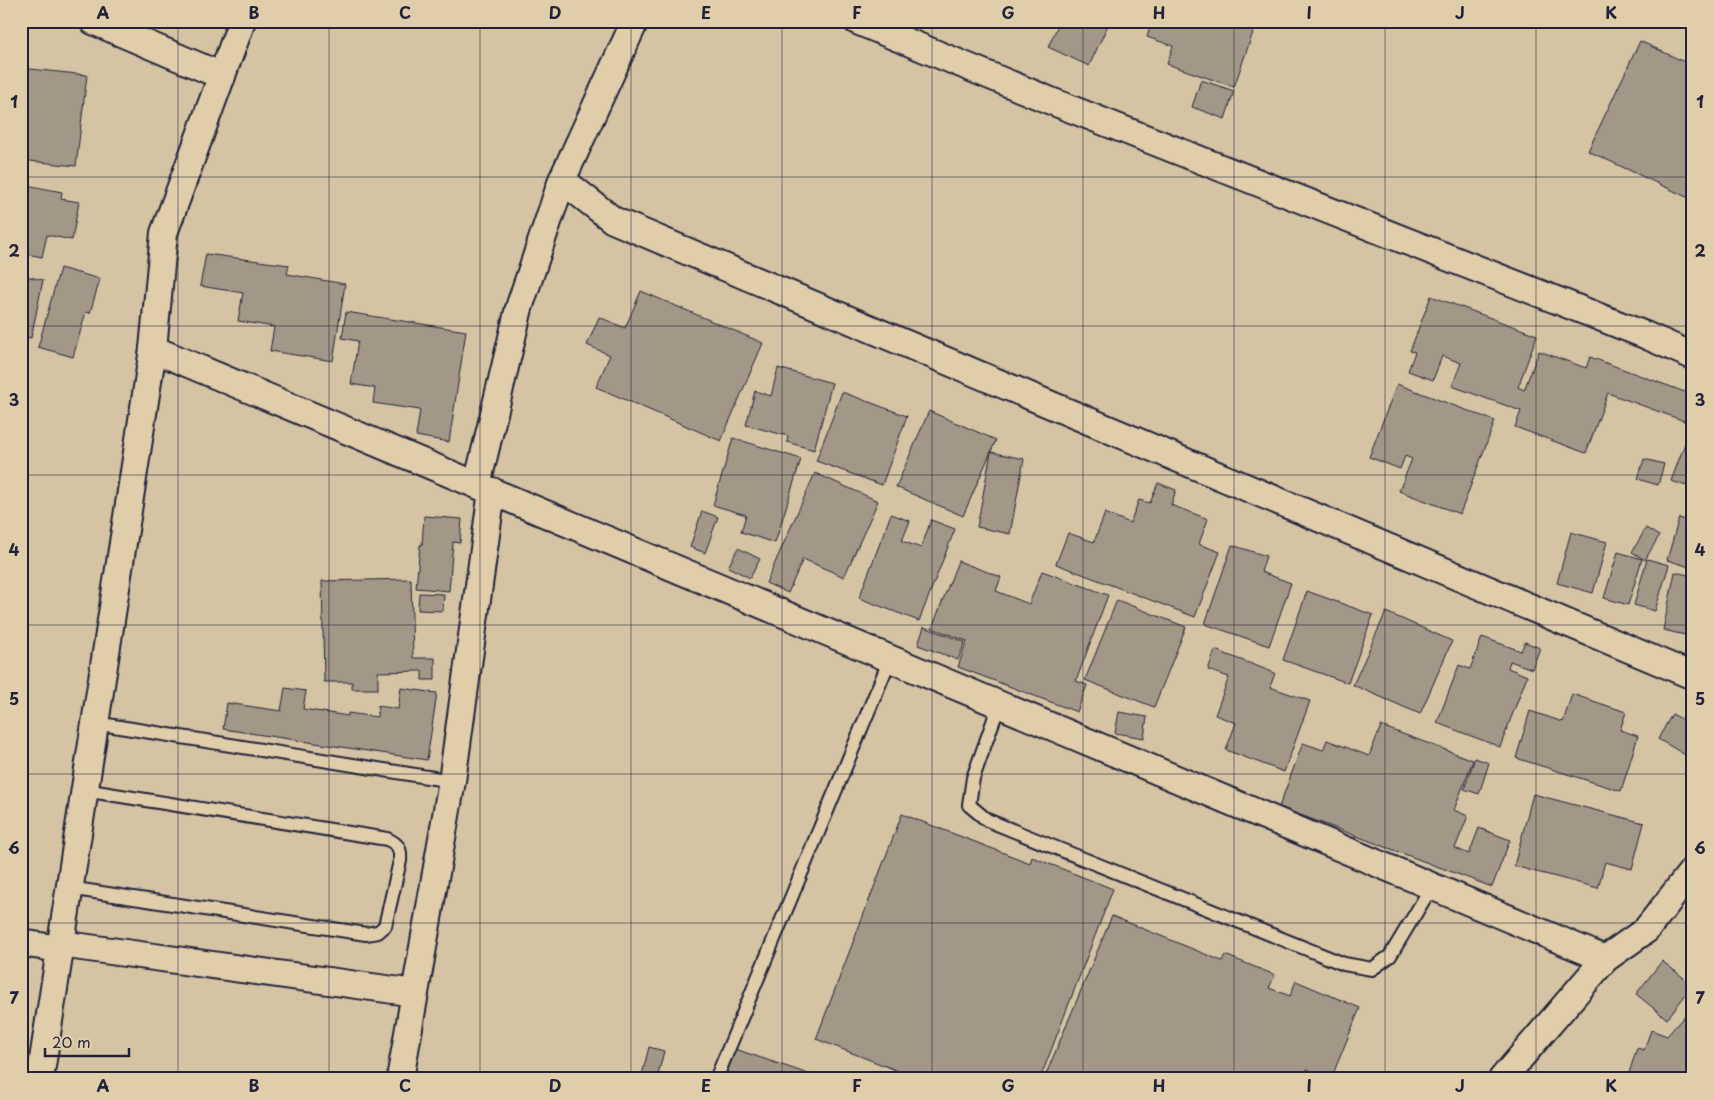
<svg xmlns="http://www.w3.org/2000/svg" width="1714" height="1100" font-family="'Playpen Sans',sans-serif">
<rect width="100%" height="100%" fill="#d5c4a4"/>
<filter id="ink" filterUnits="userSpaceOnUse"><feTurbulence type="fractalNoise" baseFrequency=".02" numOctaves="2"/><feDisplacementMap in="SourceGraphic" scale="10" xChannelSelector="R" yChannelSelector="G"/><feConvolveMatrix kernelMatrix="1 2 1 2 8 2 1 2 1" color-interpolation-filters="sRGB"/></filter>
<g filter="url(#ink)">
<g fill="#a39787" stroke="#22223b">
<path d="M1060 21H1100L1108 25 1089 66 1048 47Z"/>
<path d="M1152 21H1257L1234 87 1167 64 1173 46 1147 37Z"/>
<path d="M1640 41 1693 66V200L1588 151Z"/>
<path d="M21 68 87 75 76 166 21 160Z"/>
<path d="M1201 80 1234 91 1225 119 1192 107Z"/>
<path d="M21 184 62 192 61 199 79 202 72 240 47 235 42 257 21 253Z"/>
<path d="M206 254 289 265 287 274 345 284 333 361 270 351 274 327 238 321 243 293 200 286Z"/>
<path d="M60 268 100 279 90 313 86 312 73 357 38 347Z"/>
<path d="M21 275 43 280 31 338 21 336Z"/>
<path d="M641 291 763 343 721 441 596 387 610 355 587 345 599 317 625 328Z"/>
<path d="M1431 296 1537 335 1518 387 1524 390 1539 351 1586 368 1590 357 1693 395V407L1687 422 1608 393 1586 453 1515 427 1521 411 1452 386 1461 363 1442 356 1433 380 1408 371 1415 352 1410 351Z"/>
<path d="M346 312 466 331 449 442 416 436 420 410 373 403 375 388 351 384 358 341 342 338Z"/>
<path d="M778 368 832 383 814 450 787 442 788 436 746 425 755 391 771 396Z"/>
<path d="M1397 384 1495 421 1460 514 1399 491 1412 459 1405 456 1400 469 1369 457Z"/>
<path d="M842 392 907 416 882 485 816 461Z"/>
<path d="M929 411 996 440 963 516 896 487Z"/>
<path d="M1693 422V488L1671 481Z"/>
<path d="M733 438 801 459 775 543 741 532 746 515 713 505Z"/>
<path d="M991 452 1024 459 1010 534 977 527Z"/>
<path d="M1644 459 1664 464 1658 485 1638 479Z"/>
<path d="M815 473 878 501 844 577 803 559 788 593 766 583Z"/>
<path d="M1158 483 1176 490 1171 505 1208 519 1199 544 1220 552 1195 617 1056 564 1068 533 1094 542 1105 513 1130 523 1139 500 1150 503Z"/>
<path d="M702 511 718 517 705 553 690 547Z"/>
<path d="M891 514 910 521 902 541 921 548 931 520 955 529 919 621 859 598Z"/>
<path d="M424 516 462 519 460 543 453 542 449 591 416 588 420 545H422Z"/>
<path d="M1679 518 1693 522V568L1667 560Z"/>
<path d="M1646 528 1659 536 1645 560 1632 552Z"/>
<path d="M1571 532 1607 542 1593 593 1557 583Z"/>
<path d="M1232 545 1266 556 1261 572 1291 583 1269 646 1205 624Z"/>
<path d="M738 548 760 559 750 578 728 567Z"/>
<path d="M1618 552 1642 559 1628 605 1604 598Z"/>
<path d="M1647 559 1669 565 1655 611 1634 605Z"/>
<path d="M958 561 1001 577 996 591 1029 604 1042 571 1108 595 1076 681 1087 685 1077 712 958 667 967 641 932 628Z"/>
<path d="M1675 572 1693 576V598L1685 635 1663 630Z"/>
<path d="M411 579 413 658H435V680H422V671L378 672V689H352V682H324L322 581Z"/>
<path d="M1307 591 1373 615 1348 683 1283 660Z"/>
<path d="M419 593 444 594 443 611 418 610Z"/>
<path d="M1117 600 1186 627 1154 707 1085 680Z"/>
<path d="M1386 612 1452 641 1420 714 1353 685Z"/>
<path d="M924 627 965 642 958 660 918 645Z"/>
<path d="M1482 637 1521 651 1525 642 1540 648 1532 669 1510 661 1508 668 1527 676 1500 747 1437 723 1459 665 1470 669Z"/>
<path d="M1215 650 1275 673 1270 687 1310 701 1284 772 1226 750 1236 723 1215 715 1229 677 1208 670Z"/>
<path d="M285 688 306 691 303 709 348 716V713L377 717 378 706 398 709 401 688 437 693 427 760 223 729 227 703 281 711Z"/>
<path d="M1572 694 1626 712 1620 730 1638 736 1621 791 1516 758 1530 711 1563 722Z"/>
<path d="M1119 712 1147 717 1144 738 1115 733Z"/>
<path d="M1672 714 1693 725V750L1689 757 1658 739Z"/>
<path d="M1381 726 1473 760 1454 810 1468 816 1455 848 1469 854 1479 828 1510 840 1492 887 1279 807 1303 743 1323 750 1327 740 1369 756Z"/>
<path d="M1475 758 1489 763 1479 794 1464 789Z"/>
<path d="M1533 794 1644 823 1632 869 1605 862 1598 888 1514 866Z"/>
<path d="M902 814 1030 863 1032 857 1113 889 1040 1079H919L816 1039Z"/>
<path d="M1112 916 1222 961 1225 955 1275 975 1269 988 1290 996 1296 981 1360 1008 1331 1079 1307 1069 1303 1079H1044Z"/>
<path d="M1662 961 1693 985 1667 1019 1636 994Z"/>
<path d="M1693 1006V1079H1625L1629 1073 1637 1048 1644 1050 1651 1030 1667 1036Z"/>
<path d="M649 1047 664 1051 657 1079H641Z"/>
<path d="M735 1049 823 1079H725Z"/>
<path d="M457 1076 474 1079H457Z"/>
</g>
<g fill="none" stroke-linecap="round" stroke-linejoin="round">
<defs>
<g id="service">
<path d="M999 705 973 778 969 805 987 820 1344 964 1372 969 1390 956 1432 886"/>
<path d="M95 723 452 781"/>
<path d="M69 888 366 934 378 932 385 926 400 861C401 848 398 844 387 839L84 790"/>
<path d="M716 1079 890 659"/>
</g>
<g id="minor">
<path d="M93 21 222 76"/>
<path d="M857 21 1051 101 1645 335 1693 356"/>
<path d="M562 180 613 220 1693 676"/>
<path d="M153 349 1605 959"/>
<path d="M477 485 519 308 562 180 635 21"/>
<path d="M21 943 60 949"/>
<path d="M60 944 415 993"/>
<path d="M40 1079 153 349 164 233 242 21"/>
<path d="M400 1079 452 781 492 491"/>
<path d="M1502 1079 1605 959 1646 930 1693 870"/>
</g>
</defs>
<use href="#service" stroke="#22223b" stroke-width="16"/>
<use href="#minor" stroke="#22223b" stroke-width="30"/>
<use href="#service" stroke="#e0ceab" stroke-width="12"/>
<use href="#minor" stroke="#e0ceab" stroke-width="26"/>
</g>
</g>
<path fill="none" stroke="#22223b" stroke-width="1" stroke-opacity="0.55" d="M178 21V1079M329 21V1079M480 21V1079M631 21V1079M782 21V1079M932 21V1079M1083 21V1079M1234 21V1079M1385 21V1079M1536 21V1079M21 177H1693M21 326H1693M21 475H1693M21 625H1693M21 774H1693M21 923H1693"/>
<rect width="1714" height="1100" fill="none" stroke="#e0ceab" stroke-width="55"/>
<path d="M45 1048v8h84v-8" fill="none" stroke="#22223b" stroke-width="2.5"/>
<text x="52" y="1048" font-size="15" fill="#22223b" stroke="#e0ceab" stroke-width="4" paint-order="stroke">20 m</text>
<rect x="28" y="28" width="1658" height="1044" fill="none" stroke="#22223b" stroke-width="2"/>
<g font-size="16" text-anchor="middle" font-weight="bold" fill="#22223b">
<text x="103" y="19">A</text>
<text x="254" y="19">B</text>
<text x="405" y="19">C</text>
<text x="555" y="19">D</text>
<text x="706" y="19">E</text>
<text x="857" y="19">F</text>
<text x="1008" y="19">G</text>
<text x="1159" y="19">H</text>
<text x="1309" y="19">I</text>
<text x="1460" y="19">J</text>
<text x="1611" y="19">K</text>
<text x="14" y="108">1</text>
<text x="1700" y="108">1</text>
<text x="14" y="257">2</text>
<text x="1700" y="257">2</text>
<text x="14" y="406">3</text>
<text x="1700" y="406">3</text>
<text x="14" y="556">4</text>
<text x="1700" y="556">4</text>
<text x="14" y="705">5</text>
<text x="1700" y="705">5</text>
<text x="14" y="854">6</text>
<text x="1700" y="854">6</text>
<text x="14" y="1004">7</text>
<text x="1700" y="1004">7</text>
<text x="103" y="1092">A</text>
<text x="254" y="1092">B</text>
<text x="405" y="1092">C</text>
<text x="555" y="1092">D</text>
<text x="706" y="1092">E</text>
<text x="857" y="1092">F</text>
<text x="1008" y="1092">G</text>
<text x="1159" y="1092">H</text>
<text x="1309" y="1092">I</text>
<text x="1460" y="1092">J</text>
<text x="1611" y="1092">K</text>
</g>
</svg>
